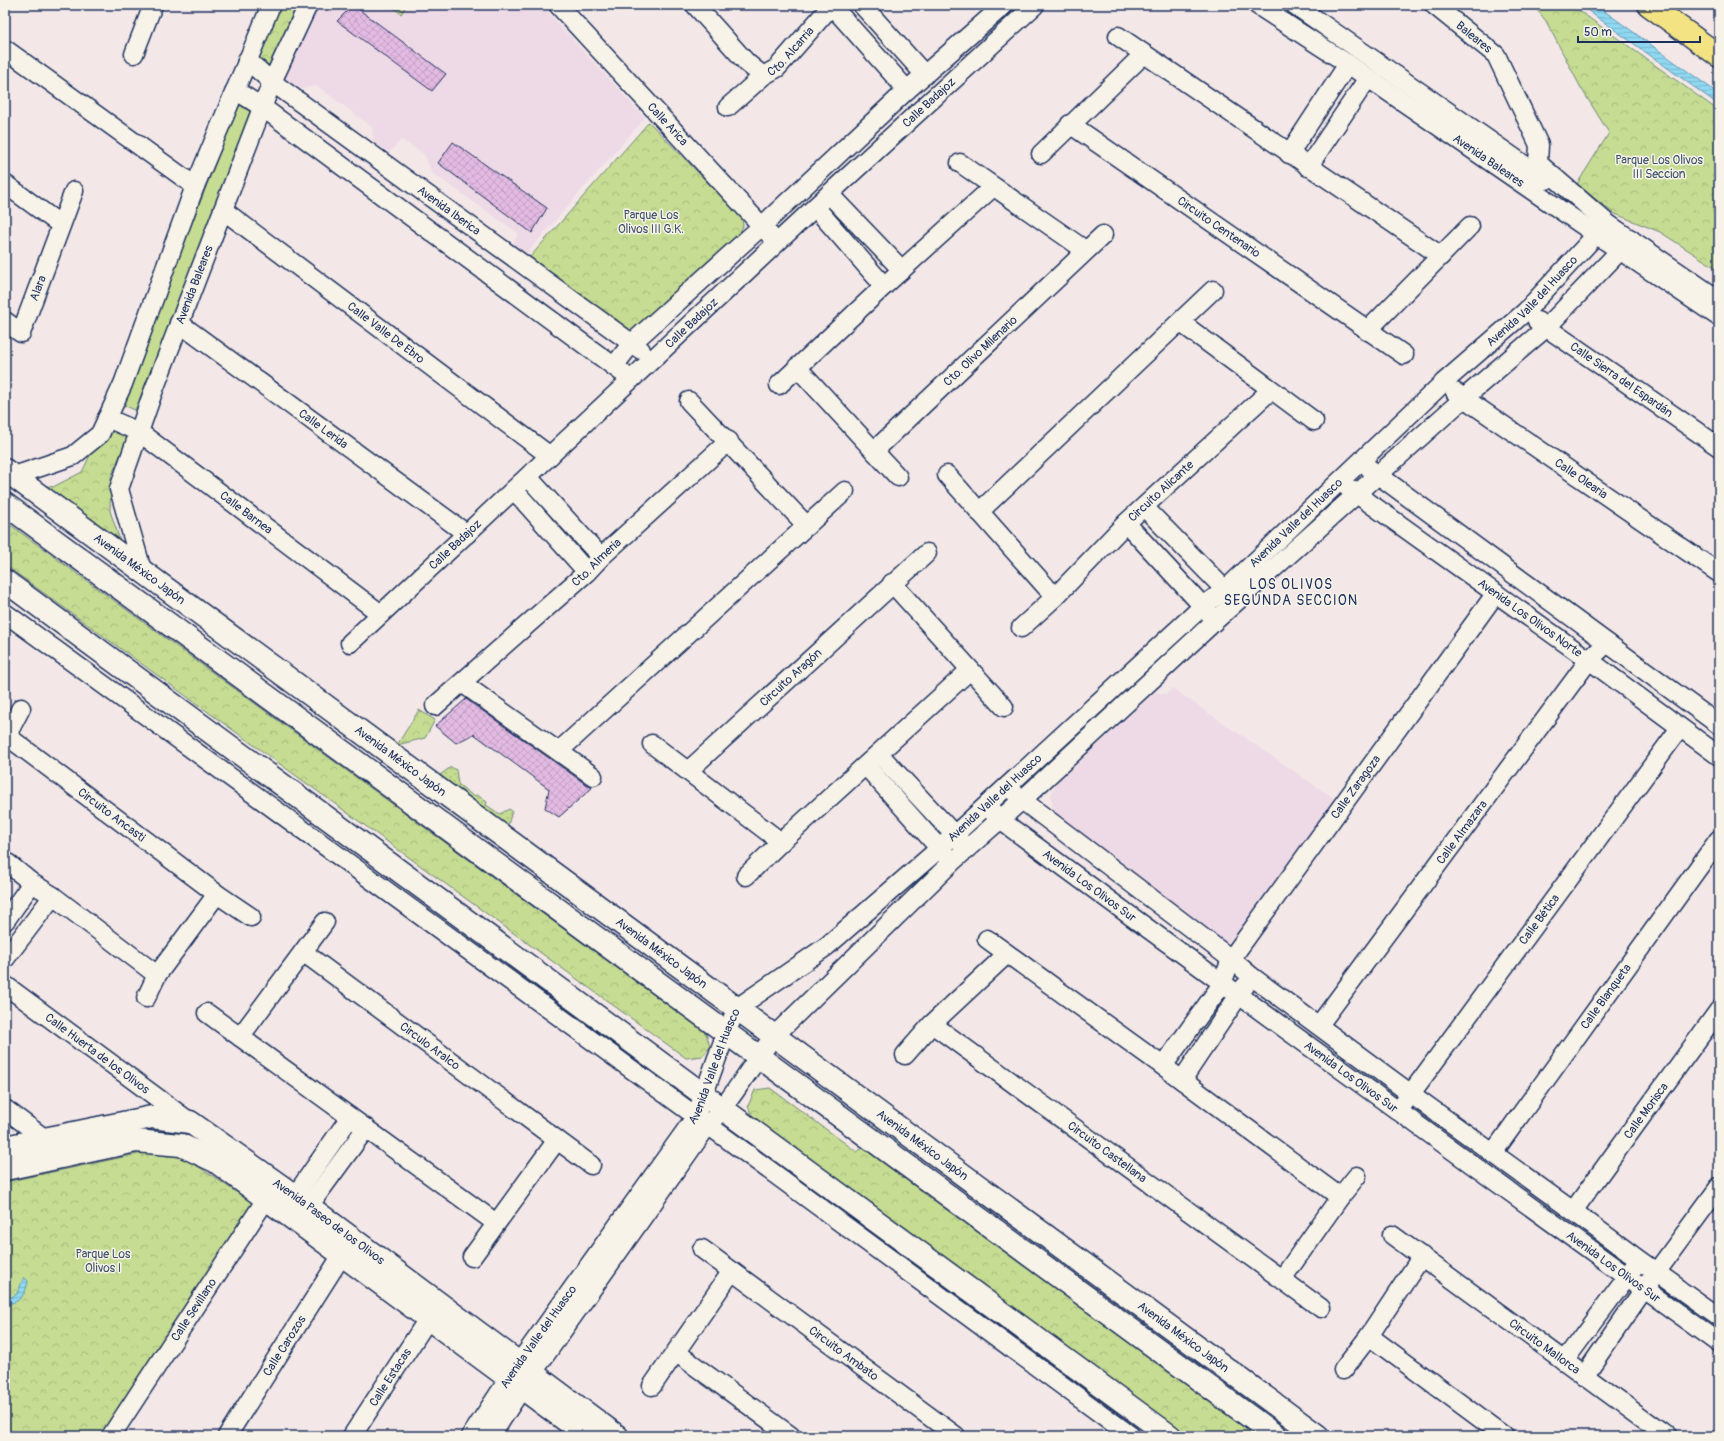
<svg xmlns="http://www.w3.org/2000/svg" width="1724" height="1441" font-family="Pangolin,sans-serif">
<defs>
<pattern id="forest-crowns" width="20" height="18" patternUnits="userSpaceOnUse"><rect width="20" height="18" fill="#c5dc92"/><path d="M2 6a3 3 0 1 1 6 0M12 15a3 3 0 1 1 6 0" fill="none" stroke="#a9bd80"/></pattern>
<pattern id="garden-dots" width="8" height="8" patternUnits="userSpaceOnUse"><rect width="8" height="8" fill="#c5dc92"/><path d="M2 2h.1M6 6h.1" fill="none" stroke="#a9bd80" stroke-width="1.8" stroke-linecap="round"/></pattern>
<pattern id="water-rules" width="6" height="5" patternUnits="userSpaceOnUse"><rect width="6" height="5" fill="#8fd8f1"/><path d="M0 2.5h6" fill="none" stroke="#7bbad1"/></pattern>
<pattern id="building-cross-hatch" width="8" height="8" patternUnits="userSpaceOnUse"><rect width="8" height="8" fill="#e3bae2"/><path d="M0 0l8 8M0 8l8-8" fill="none" stroke="#c2a0c4"/></pattern>
</defs>
<rect width="100%" height="100%" fill="#f3e8e7"/>
<filter id="ink" filterUnits="userSpaceOnUse"><feTurbulence type="fractalNoise" baseFrequency=".025" numOctaves="2"/><feDisplacementMap in="SourceGraphic" scale="8" xChannelSelector="R" yChannelSelector="G"/><feConvolveMatrix kernelMatrix="1 2 1 2 8 2 1 2 1" color-interpolation-filters="sRGB"/></filter>
<g filter="url(#ink)">
<g fill="#eedae6">
<path d="M317 5H541L645 118 525 255 512 246 518 233 432 173 424 154 401 140 389 153 373 141 372 127 317 86 298 90 284 80 285 68Z"/>
<path d="M1172 688 1335 799 1228 945 1055 816 1051 796 1055 784 1155 692 1166 694Z"/>
</g>
<g fill="#c5dc92" stroke="#708678">
<path d="M390 5H407L401 14Z"/>
<path d="M241 98 256 106 135 410 121 404Z"/>
</g>
<g fill="url(#forest-crowns)" stroke="#708678">
<path d="M275 5H305L273 73 252 58Z"/>
<path d="M1533 5H1571L1719 111V270L1660 232 1613 213 1577 184 1609 133 1581 88 1546 21Z"/>
<path d="M649 122 742 218 743 226 739 234 630 332 530 257Z"/>
<path d="M105 424 129 434 111 477 110 511 123 549 36 484 53 487 82 472Z"/>
<path d="M5 521 706 1033 710 1047 703 1056 686 1058 5 565Z"/>
<path d="M419 710 435 720 425 738 397 745Z"/>
<path d="M770 1088 857 1152 864 1147 1258 1436H1187L754 1122 748 1106 755 1090Z"/>
<path d="M152 1151 187 1159 257 1206 106 1436H5V1182Z"/>
</g>
<path fill="url(#garden-dots)" stroke="#708678" d="M451 767 456 770 458 784 473 796 477 795 487 802 486 805 500 814 509 809 512 811 508 825 440 775Z"/>
<g fill="url(#water-rules)" stroke="#6194b6">
<path d="M1580 5H1596L1719 94V105Z"/>
<path d="M24 1277 28 1281C26 1294 19 1305 5 1303V1297L9 1298 17 1294Z"/>
</g>
<g fill="url(#building-cross-hatch)" stroke="#1b2f5e">
<path d="M353 5 446 74 432 91 337 21Z"/>
<path d="M453 142 547 208 532 233 438 163Z"/>
<path d="M466 699 587 785 592 788 559 817 545 808 549 789 474 734 456 743 435 726Z"/>
</g>
<g fill="none" stroke-linecap="round" stroke-linejoin="round">
<defs>
<g id="minor">
<path id="s1" d="M558 5 770 235"/>
<path d="M695 5 747 63 763 76"/>
<path d="M862 5 925 75"/>
<path id="s2" d="M1257 5 1348 64 1597 235 1719 317"/>
<path d="M1295 5 1546 180"/>
<path d="M832 6 907 90"/>
<path d="M1118 36 1441 256"/>
<path d="M5 49 195 186"/>
<path d="M134 54 153 5"/>
<path id="s3" d="M247 60 272 82 641 350"/>
<path d="M235 90 262 107 623 373"/>
<path id="s4" d="M728 107 763 76 777 68 832 5"/>
<path id="s5" d="M1070 124 1404 355"/>
<path d="M1041 154 1144 54"/>
<path d="M1289 154 1348 64"/>
<path d="M960 163 1085 250"/>
<path d="M1308 167 1368 78"/>
<path d="M5 184 61 225"/>
<path d="M829 194 902 270"/>
<path d="M815 207 884 286"/>
<path id="s6" d="M223 210 550 456"/>
<path d="M1598 217 1719 300"/>
<path id="s7" d="M5 321 21 333 74 191"/>
<path id="s8" d="M1537 321 1719 447"/>
<path d="M1180 322 1314 421"/>
<path id="s9" d="M179 323 467 534"/>
<path d="M1367 331 1470 226"/>
<path d="M614 366 632 343 762 226 907 90 1004 5"/>
<path d="M797 367 898 477"/>
<path d="M779 385 884 286 993 187"/>
<path id="s10" d="M1455 392 1719 573"/>
<path d="M689 401 807 526"/>
<path id="s11" d="M107 418 139 432 381 614"/>
<path id="s12" d="M874 451 1103 235"/>
<path d="M1370 469 1719 725"/>
<path d="M947 475 1055 597"/>
<path d="M14 476 73 456 100 434 123 384 195 186 271 5"/>
<path d="M528 477 601 557"/>
<path id="s13" d="M1347 487 1589 660 1719 756"/>
<path d="M514 490 587 572"/>
<path d="M1144 507 1233 598"/>
<path d="M979 512 1213 290"/>
<path d="M1126 523 1211 615"/>
<path id="s14" d="M142 570 119 489 152 395 272 82 308 5"/>
<path d="M892 583 1004 707"/>
<path d="M5 613 708 1125 1131 1436"/>
<path id="s15" d="M1021 628 1055 597 1126 523 1271 390"/>
<path id="s16" d="M350 643 829 194 1035 5"/>
<path d="M462 683 593 776"/>
<path id="s17" d="M435 706 587 572 601 557 729 441"/>
<path id="s18" d="M7 736 217 894 251 917"/>
<path d="M5 739 21 708"/>
<path d="M652 744 781 842"/>
<path d="M559 751 845 491"/>
<path d="M879 754 962 843"/>
<path d="M866 766 948 858"/>
<path id="s19" d="M688 771 927 553"/>
<path d="M1014 792 1022 800 1231 959 1251 976 1411 1094 1573 1211 1639 1260 1719 1317"/>
<path id="s20" d="M992 811 999 819C1238 996 1478 1169 1719 1343"/>
<path d="M5 861 32 883 53 896 157 975"/>
<path d="M746 876 781 842 970 670"/>
<path d="M5 921 32 883"/>
<path d="M987 939 1163 1066 1340 1197"/>
<path id="s21" d="M303 952 591 1165"/>
<path d="M5 959 53 896"/>
<path id="s22" d="M5 985 190 1122"/>
<path d="M146 998 157 975 217 894"/>
<path d="M207 1013 496 1223"/>
<path id="s23" d="M932 1024 1321 1308"/>
<path id="s24" d="M1319 1025 1589 660 1607 643"/>
<path d="M240 1037 325 922"/>
<path d="M905 1055 932 1024 1007 954"/>
<path id="s25" d="M1163 1066 1222 984 1231 959 1496 593"/>
<path d="M1182 1080 1245 986"/>
<path id="s26" d="M1404 1103 1680 728"/>
<path d="M5 1109 44 1138"/>
<path id="s27" d="M1493 1153 1719 839"/>
<path d="M295 1196 350 1117"/>
<path d="M309 1206 366 1128"/>
<path id="s28" d="M1573 1211 1719 1010"/>
<path id="s29" d="M1392 1235 1667 1436"/>
<path id="s30" d="M702 1249 956 1436"/>
<path d="M472 1257 557 1140"/>
<path d="M1282 1279 1340 1197 1357 1176"/>
<path d="M1369 1336 1504 1436"/>
<path d="M677 1353 791 1436"/>
<path d="M1564 1361 1634 1267"/>
<path d="M1343 1370 1369 1336 1422 1256"/>
<path d="M1584 1376 1644 1289 1719 1187"/>
<path d="M652 1386 732 1271"/>
<path id="s31" d="M111 1436 274 1187"/>
<path id="s32" d="M227 1436 342 1255"/>
<path id="s33" d="M352 1436 428 1319"/>
<path id="s34" d="M471 1436 519 1363 696 1116 726 1033 737 1008 827 946 940 848 1203 606 1225 590 1443 383 1525 312 1607 223 1538 163 1539 145 1496 55 1434 5"/>
<path d="M491 1436 522 1388 708 1125C734 1098 751 1064 775 1035L952 862 1022 800 1216 620 1464 398 1547 327 1631 239"/>
</g>
<g id="tertiary">
<path id="s35" d="M5 470 1318 1436"/>
<path d="M5 504 1276 1436"/>
<path d="M5 581 723 1109 1170 1436"/>
<path id="s36" d="M5 1147 152 1117 190 1122 295 1196 617 1436"/>
<path d="M5 1169 136 1141 181 1145 215 1161 587 1436"/>
</g>
<path id="motorway" d="M1649 5 1719 56"/>
</defs>
<use href="#minor" stroke="#1b2f5e" stroke-width="21"/>
<use href="#tertiary" stroke="#1b2f5e" stroke-width="25"/>
<use href="#motorway" stroke="#1b2f5e" stroke-width="25"/>
<use href="#minor" stroke="#f7f3e8" stroke-width="18"/>
<use href="#tertiary" stroke="#f7f3e8" stroke-width="22"/>
<use href="#motorway" stroke="#f4e382" stroke-width="22"/>
</g>
</g>
<g text-anchor="middle" stroke-width="3" stroke-linejoin="round" paint-order="stroke">
<g font-size="12" fill="#1b2f5e" stroke="#f7f3e8">
<text transform="translate(1474 37) rotate(39)" y="4">Baleares</text>
<text dy="4" stroke="none"><textPath href="#s4" startOffset="84">Cto. Alcarria</textPath></text>
<text dy="4" stroke="none"><textPath href="#s16" startOffset="792">Calle Badajoz</textPath></text>
<text dy="4" stroke="none"><textPath href="#s1" startOffset="162">Calle Arica</textPath></text>
<text dy="4" stroke="none"><textPath href="#s2" startOffset="279">Avenida Baleares</textPath></text>
<text dy="4" stroke="none"><textPath href="#s3" startOffset="252">Avenida Iberica</textPath></text>
<text dy="4" stroke="none"><textPath href="#s5" startOffset="181">Circuito Centenario</textPath></text>
<text dy="4" stroke="none"><textPath href="#s14" startOffset="302">Avenida Baleares</textPath></text>
<text dy="4" stroke="none"><textPath href="#s7" startOffset="68">Alara</textPath></text>
<text dy="4" stroke="none"><textPath href="#s34" startOffset="1572">Avenida Valle del Huasco</textPath></text>
<text dy="4" stroke="none"><textPath href="#s16" startOffset="468">Calle Badajoz</textPath></text>
<text dy="4" stroke="none"><textPath href="#s6" startOffset="204">Calle Valle De Ebro</textPath></text>
<text dy="4" stroke="none"><textPath href="#s12" startOffset="146">Cto. Olivo Milenario</textPath></text>
<text dy="4" stroke="none"><textPath href="#s8" startOffset="103">Calle Sierra del Espardán</textPath></text>
<text dy="4" stroke="none"><textPath href="#s9" startOffset="179">Calle Lerida</textPath></text>
<text dy="4" stroke="none"><textPath href="#s10" startOffset="153">Calle Olearia</textPath></text>
<text dy="4" stroke="none"><textPath href="#s15" startOffset="196">Circuito Alicante</textPath></text>
<text dy="4" stroke="none"><textPath href="#s11" startOffset="169">Calle Barnea</textPath></text>
<text dy="4" stroke="none"><textPath href="#s34" startOffset="1248">Avenida Valle del Huasco</textPath></text>
<text dy="4" stroke="none"><textPath href="#s16" startOffset="144">Calle Badajoz</textPath></text>
<text dy="4" stroke="none"><textPath href="#s17" startOffset="216">Cto. Almeria</textPath></text>
<text dy="4" stroke="none"><textPath href="#s35" startOffset="167">Avenida México Japón</textPath></text>
<text dy="4" stroke="none"><textPath href="#s13" startOffset="225">Avenida Los Olivos Norte</textPath></text>
<text dy="4" stroke="none"><textPath href="#s19" startOffset="139">Circuito Aragón</textPath></text>
<text dy="4" stroke="none"><textPath href="#s35" startOffset="491">Avenida México Japón</textPath></text>
<text dy="4" stroke="none"><textPath href="#s25" startOffset="340">Calle Zaragoza</textPath></text>
<text dy="4" stroke="none"><textPath href="#s34" startOffset="840">Avenida Valle del Huasco</textPath></text>
<text dy="4" stroke="none"><textPath href="#s18" startOffset="131">Circuito Ancasti</textPath></text>
<text dy="4" stroke="none"><textPath href="#s24" startOffset="240">Calle Almazara</textPath></text>
<text dy="4" stroke="none"><textPath href="#s20" startOffset="123">Avenida Los Olivos Sur</textPath></text>
<text dy="4" stroke="none"><textPath href="#s26" startOffset="228">Calle Bética</textPath></text>
<text dy="4" stroke="none"><textPath href="#s35" startOffset="815">Avenida México Japón</textPath></text>
<text dy="4" stroke="none"><textPath href="#s27" startOffset="193">Calle Blanqueta</textPath></text>
<text dy="4" stroke="none"><textPath href="#s21" startOffset="158">Circulo Aralco</textPath></text>
<text dy="4" stroke="none"><textPath href="#s22" startOffset="115">Calle Huerta de los Olivos</textPath></text>
<text dy="4" stroke="none"><textPath href="#s34" startOffset="444">Avenida Valle del Huasco</textPath></text>
<text dy="4" stroke="none"><textPath href="#s20" startOffset="447">Avenida Los Olivos Sur</textPath></text>
<text dy="4" stroke="none"><textPath href="#s28" startOffset="124">Calle Morisca</textPath></text>
<text dy="4" stroke="none"><textPath href="#s35" startOffset="1139">Avenida México Japón</textPath></text>
<text dy="4" stroke="none"><textPath href="#s23" startOffset="217">Circuito Castellana</textPath></text>
<text dy="4" stroke="none"><textPath href="#s36" startOffset="359">Avenida Paseo de los Olivos</textPath></text>
<text dy="4" stroke="none"><textPath href="#s20" startOffset="771">Avenida Los Olivos Sur</textPath></text>
<text dy="4" stroke="none"><textPath href="#s31" startOffset="151">Calle Sevillano</textPath></text>
<text dy="4" stroke="none"><textPath href="#s34" startOffset="120">Avenida Valle del Huasco</textPath></text>
<text dy="4" stroke="none"><textPath href="#s35" startOffset="1463">Avenida México Japón</textPath></text>
<text dy="4" stroke="none"><textPath href="#s32" startOffset="107">Calle Carozos</textPath></text>
<text dy="4" stroke="none"><textPath href="#s29" startOffset="189">Circuito Mallorca</textPath></text>
<text dy="4" stroke="none"><textPath href="#s30" startOffset="176">Circuito Ambato</textPath></text>
<text dy="4" stroke="none"><textPath href="#s33" startOffset="70">Calle Estacas</textPath></text>
</g>
<g font-size="12" fill="#3d5268" stroke="#f7f3e8">
<text x="1659" y="164">Parque Los Olivos<tspan x="1659" dy="14">III Seccion</tspan></text>
<text x="651" y="219">Parque Los<tspan x="651" dy="14">Olivos III G.K.</tspan></text>
<text x="103" y="1258">Parque Los<tspan x="103" dy="14">Olivos I</tspan></text>
</g>
<g font-size="14" letter-spacing="1" fill="#1b2f5e" stroke="#f7f3e8">
<text x="1291" y="589">LOS OLIVOS<tspan x="1291" dy="16">SEGUNDA SECCION</tspan></text>
</g>
</g>
<rect width="1724" height="1441" fill="none" stroke="#f7f3e8" stroke-width="20"/>
<rect x="10" y="10" width="1704" height="1421" fill="none" stroke="#1b2f5e" stroke-width="1.5" filter="url(#ink)"/>
<path d="M1578 36v6h122v-6" fill="none" stroke="#1b2f5e" stroke-width="2"/>
<text x="1584" y="36" font-size="12" fill="#1b2f5e" stroke="#f7f3e8" stroke-width="3" paint-order="stroke">50 m</text>
</svg>
